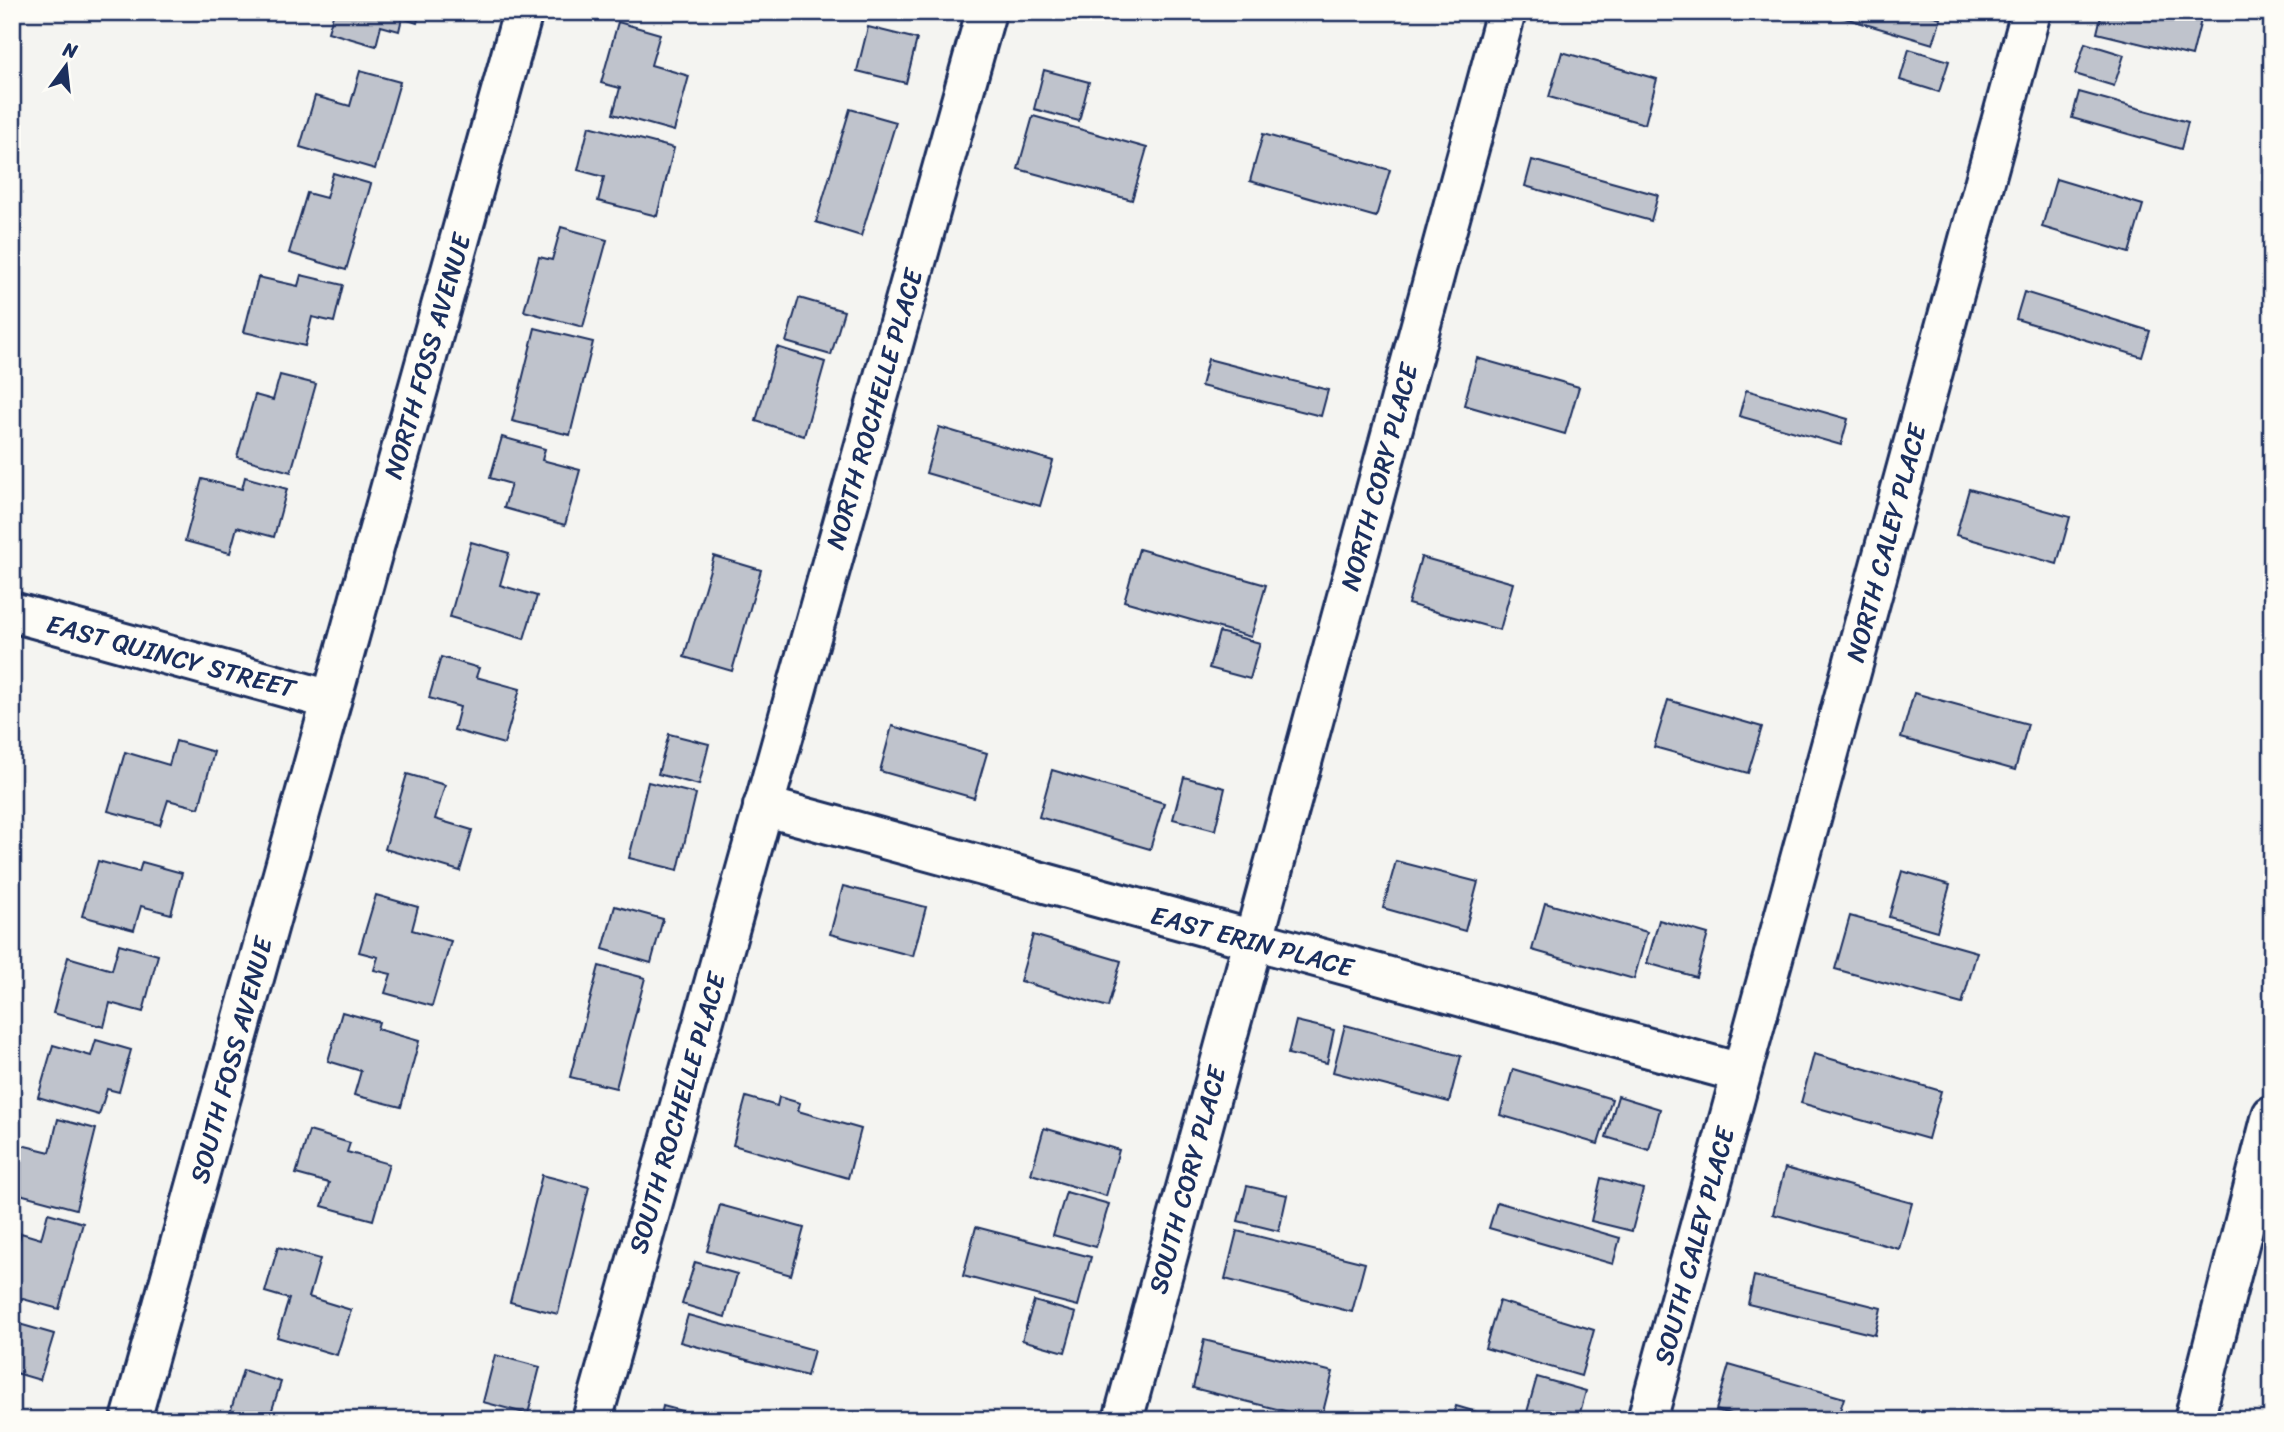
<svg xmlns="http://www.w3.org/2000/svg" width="2284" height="1432" font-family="Sriracha,sans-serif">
<rect width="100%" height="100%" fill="#f4f4f1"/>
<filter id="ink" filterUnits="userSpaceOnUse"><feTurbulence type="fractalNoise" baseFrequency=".0143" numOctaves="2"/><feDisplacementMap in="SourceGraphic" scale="14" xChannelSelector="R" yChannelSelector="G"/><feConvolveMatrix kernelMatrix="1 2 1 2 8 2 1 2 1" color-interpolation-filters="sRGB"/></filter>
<g filter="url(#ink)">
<g fill="#bfc3cc" stroke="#1b2f5e" stroke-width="2">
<path d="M334 12H420L417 23 402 18 399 31 381 26 376 46 328 32Z"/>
<path d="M1824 12H1920L1941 18 1933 44Z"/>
<path d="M2102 12H2203L2192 56 2097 33Z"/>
<path d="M618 22 660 34 651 65 689 76 674 131 613 114 620 88 601 83Z"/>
<path d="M868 27 917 39 906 83 857 71Z"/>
<path d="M2085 43 2124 55 2114 86 2075 74Z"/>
<path d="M1909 49 1949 61 1939 92 1900 80Z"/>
<path d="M1562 52 1657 79 1645 124 1549 97Z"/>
<path d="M1044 70 1089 82 1079 121 1034 109Z"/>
<path d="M360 71 400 82 375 169 300 147 315 96 350 106Z"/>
<path d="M2079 92 2188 122 2181 149 2072 118Z"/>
<path d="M850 109 896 122 861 236 816 222Z"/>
<path d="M1033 116 1147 148 1132 200 1018 169Z"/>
<path d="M589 126 674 148 657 216 598 201 604 177 578 170Z"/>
<path d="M1263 134 1390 170 1376 217 1250 181Z"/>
<path d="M1532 160 1658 195 1651 221 1525 186Z"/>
<path d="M333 173 371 184 346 270 289 253 307 193 326 198Z"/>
<path d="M2056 179 2143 205 2129 253 2042 227Z"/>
<path d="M561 227 607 240 583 327 524 311 539 257 552 260Z"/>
<path d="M301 275 343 285 334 322 312 317 305 346 244 332 258 277 298 286Z"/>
<path d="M2024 292 2150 331 2142 357 2016 319Z"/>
<path d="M799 298 844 311 831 355 786 342Z"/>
<path d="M535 328 593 342 570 435 512 421Z"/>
<path d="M777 347 825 362 804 436 756 421Z"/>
<path d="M1477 358 1579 387 1565 434 1464 405Z"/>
<path d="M1208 359 1328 390 1321 416 1201 386Z"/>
<path d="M280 375 316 384 291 472 237 457 255 395 273 400Z"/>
<path d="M1746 390 1848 419 1841 445 1739 416Z"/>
<path d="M939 427 1053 461 1040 506 926 473Z"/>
<path d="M502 437 545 449 542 460 580 470 565 525 504 508 511 484 490 478Z"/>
<path d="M245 477 287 489 274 537 237 527 230 553 185 541 202 479 242 489Z"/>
<path d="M1969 489 2070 517 2057 564 1956 535Z"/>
<path d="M471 542 509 553 500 585 537 596 524 639 450 617Z"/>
<path d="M1139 549 1266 585 1251 637 1124 601Z"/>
<path d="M714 556 761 570 732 671 684 657Z"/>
<path d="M1421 557 1513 583 1500 630 1408 604Z"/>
<path d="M1219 632 1260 643 1250 679 1209 668Z"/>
<path d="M441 657 479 668 476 677 520 689 504 744 454 730 460 707 429 698Z"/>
<path d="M1914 693 2028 724 2015 770 1901 738Z"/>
<path d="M1668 700 1762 727 1748 773 1654 747Z"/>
<path d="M892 726 987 753 974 798 880 771Z"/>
<path d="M669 734 709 744 699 785 658 774Z"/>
<path d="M176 741 214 752 199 808 168 800 160 825 108 811 125 752 169 765Z"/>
<path d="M1052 770 1164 803 1150 849 1039 817Z"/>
<path d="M407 774 445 785 435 819 472 830 460 871 385 849Z"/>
<path d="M1184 777 1225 788 1215 830 1173 819Z"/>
<path d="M648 782 696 794 678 870 629 858Z"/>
<path d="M98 861 139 872 142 862 182 873 171 914 141 906 134 930 82 916Z"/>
<path d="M1396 861 1478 882 1465 931 1383 908Z"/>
<path d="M1902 871 1950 885 1937 931 1889 917Z"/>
<path d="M843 886 926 907 913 956 830 934Z"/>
<path d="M376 895 418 907 412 930 451 941 432 1006 385 993 391 974 374 970 378 957 359 952Z"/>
<path d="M1545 903 1647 932 1634 979 1532 950Z"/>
<path d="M615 906 663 919 651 963 603 949Z"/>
<path d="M1850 916 1977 952 1962 1004 1835 969Z"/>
<path d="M1659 920 1708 934 1696 977 1647 963Z"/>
<path d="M1033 935 1121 961 1108 1007 1020 981Z"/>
<path d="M119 944 158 955 143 1012 110 1003 104 1027 53 1013 68 957 112 970Z"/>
<path d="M599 966 645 978 616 1088 570 1077Z"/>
<path d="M342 1012 379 1022 377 1029 419 1041 401 1107 354 1095 361 1071 328 1061Z"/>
<path d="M1296 1021 1334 1030 1327 1063 1288 1054Z"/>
<path d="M1345 1025 1461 1056 1449 1102 1333 1072Z"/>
<path d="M96 1040 131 1050 119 1092 107 1089 99 1115 38 1097 53 1045 91 1056Z"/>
<path d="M1814 1054 1941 1091 1928 1139 1801 1103Z"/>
<path d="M1513 1069 1612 1099 1598 1144 1500 1115Z"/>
<path d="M1618 1096 1660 1109 1649 1150 1606 1137Z"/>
<path d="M746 1097 777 1106 779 1097 800 1103 798 1111 861 1129 848 1178 733 1145Z"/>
<path d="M58 1119 96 1129 76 1209 12 1192 13 1143 50 1152Z"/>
<path d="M1044 1128 1119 1150 1106 1196 1031 1174Z"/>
<path d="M309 1131 350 1143 347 1152 389 1164 373 1220 322 1206 329 1183 296 1174Z"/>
<path d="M1785 1168 1912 1203 1899 1249 1773 1214Z"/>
<path d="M542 1175 589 1187 558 1314 510 1302Z"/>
<path d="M1601 1178 1643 1189 1632 1231 1591 1221Z"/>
<path d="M1247 1186 1287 1195 1279 1231 1238 1221Z"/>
<path d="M1066 1192 1109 1204 1096 1247 1053 1235Z"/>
<path d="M1497 1202 1620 1238 1613 1264 1489 1228Z"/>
<path d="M720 1205 804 1228 791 1275 707 1251Z"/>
<path d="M48 1213 83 1223 59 1309 12 1296V1265L21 1233 41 1239Z"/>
<path d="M976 1227 1091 1257 1078 1306 963 1276Z"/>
<path d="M1237 1231 1365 1263 1352 1312 1225 1279Z"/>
<path d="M278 1247 320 1259 309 1297 351 1310 337 1355 277 1337 289 1299 265 1292Z"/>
<path d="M695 1262 737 1274 725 1317 682 1304Z"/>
<path d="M1754 1276 1881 1308 1875 1335 1748 1304Z"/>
<path d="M1034 1301 1076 1313 1065 1352 1022 1340Z"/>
<path d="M1499 1301 1594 1330 1581 1376 1485 1348Z"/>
<path d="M688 1315 814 1350 807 1376 680 1342Z"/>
<path d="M12 1322 54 1334 40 1380 16 1373 12 1387Z"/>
<path d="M1204 1340 1333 1372 1321 1420 1193 1388Z"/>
<path d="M495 1355 540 1367 528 1414 483 1402Z"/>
<path d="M1729 1365 1844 1398 1837 1420H1752L1716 1410Z"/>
<path d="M243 1370 281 1382 270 1416 284 1420H228Z"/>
<path d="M1537 1377 1586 1391 1578 1420 1525 1419Z"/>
<path d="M663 1406 715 1420H660Z"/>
<path d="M1456 1406 1504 1420H1452Z"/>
</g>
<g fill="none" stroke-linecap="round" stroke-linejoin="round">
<defs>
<g id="street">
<path d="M12 612 331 700"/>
<path d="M763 806 1741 1073"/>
<path d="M592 1420 986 12"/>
<path d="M1123 1420 1506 12"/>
<path d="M1647 1420 2031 12"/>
</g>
<g id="secondary">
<path d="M131 1420 523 12"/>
<path d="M2194 1420 2272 1115"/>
</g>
</defs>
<use href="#street" stroke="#1b2f5e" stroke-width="44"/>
<use href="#secondary" stroke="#1b2f5e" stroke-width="44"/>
<use href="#street" stroke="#fdfcf7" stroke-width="38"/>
<use href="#secondary" stroke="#fdfcf7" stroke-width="38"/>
</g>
</g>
<g text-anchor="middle" stroke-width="5" stroke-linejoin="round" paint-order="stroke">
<g font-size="26" fill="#1b2f5e" stroke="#fdfcf7">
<text transform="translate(427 356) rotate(-74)" y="9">NORTH FOSS AVENUE</text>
<text transform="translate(874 409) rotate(-74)" y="9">NORTH ROCHELLE PLACE</text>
<text transform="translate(1379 477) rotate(-75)" y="9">NORTH CORY PLACE</text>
<text transform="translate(1886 543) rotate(-75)" y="9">NORTH CALEY PLACE</text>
<text transform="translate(171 656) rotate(15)" y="9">EAST QUINCY STREET</text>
<text transform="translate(1252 941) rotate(15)" y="9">EAST ERIN PLACE</text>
<text transform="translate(231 1060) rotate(-75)" y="9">SOUTH FOSS AVENUE</text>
<text transform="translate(677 1113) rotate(-74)" y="9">SOUTH ROCHELLE PLACE</text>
<text transform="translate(1187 1180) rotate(-75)" y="9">SOUTH CORY PLACE</text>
<text transform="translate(1694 1246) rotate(-75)" y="9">SOUTH CALEY PLACE</text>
</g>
</g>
<rect width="2284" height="1432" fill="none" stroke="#fdfcf7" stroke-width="42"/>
<rect x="21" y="21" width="2242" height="1390" fill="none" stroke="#1b2f5e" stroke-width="2.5" filter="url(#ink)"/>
<g transform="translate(66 66) rotate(15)" stroke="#fdfcf7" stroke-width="5" paint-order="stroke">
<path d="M0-5L12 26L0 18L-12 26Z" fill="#1b2f5e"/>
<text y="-10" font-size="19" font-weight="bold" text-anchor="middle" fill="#1b2f5e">N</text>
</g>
</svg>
